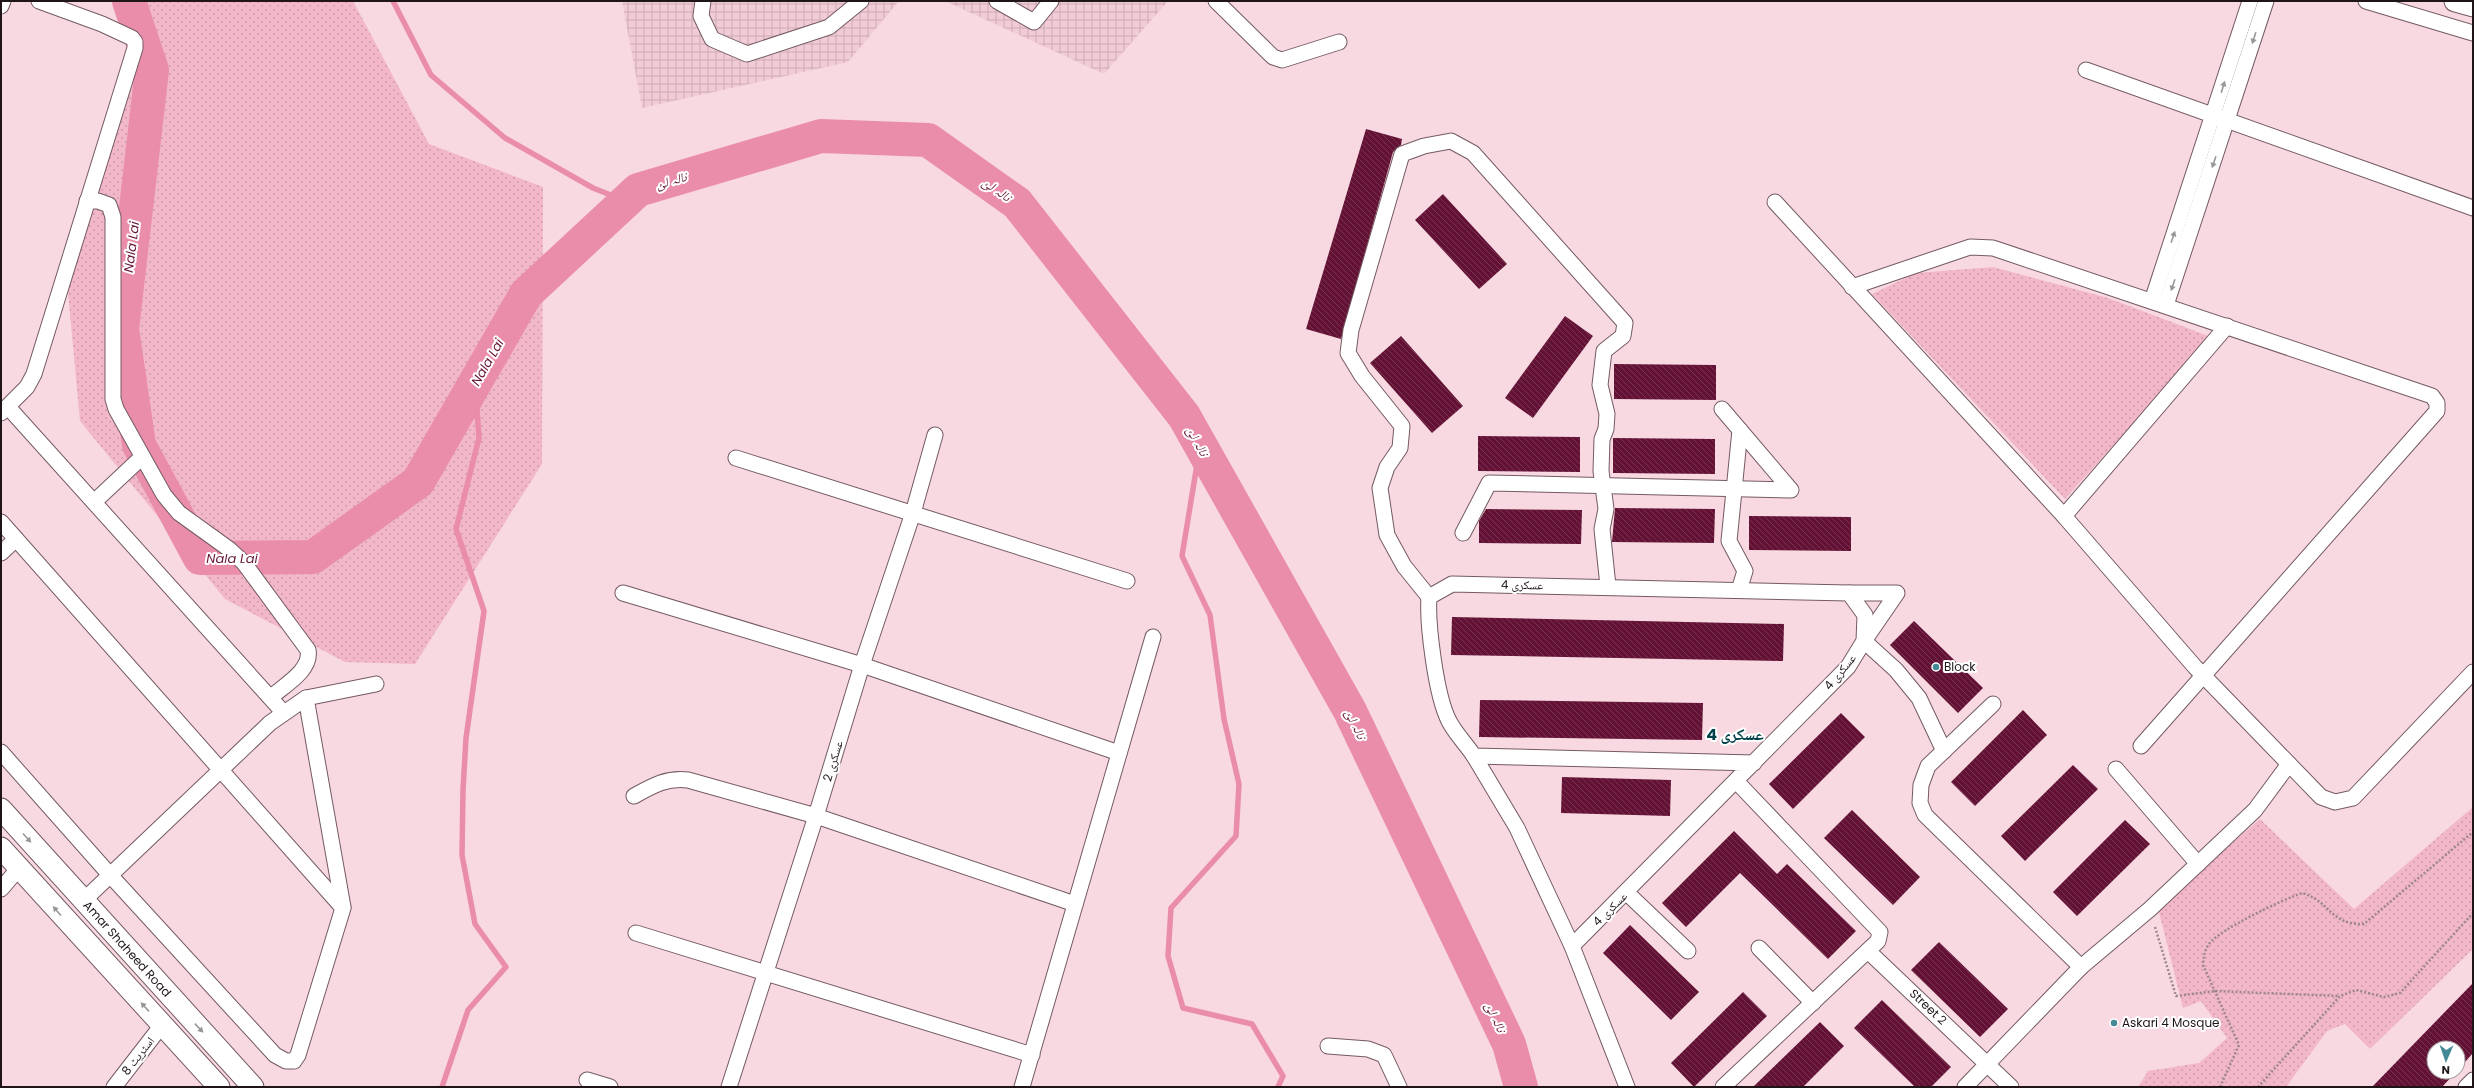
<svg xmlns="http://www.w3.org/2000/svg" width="2474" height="1088" font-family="Poppins,'Noto Naskh Arabic',sans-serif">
<defs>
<pattern id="industrial-grid" width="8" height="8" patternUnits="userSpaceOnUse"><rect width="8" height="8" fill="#f1cbd5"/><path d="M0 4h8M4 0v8" fill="none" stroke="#ceadb6"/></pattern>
<pattern id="green-dots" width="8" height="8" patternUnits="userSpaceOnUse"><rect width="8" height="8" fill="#f2b7c8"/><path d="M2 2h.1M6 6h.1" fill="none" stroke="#cf9cab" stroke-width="1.8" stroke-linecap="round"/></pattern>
<pattern id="building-back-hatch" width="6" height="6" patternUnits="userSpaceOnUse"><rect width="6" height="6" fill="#631235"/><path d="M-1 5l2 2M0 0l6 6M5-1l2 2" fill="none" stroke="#753350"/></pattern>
</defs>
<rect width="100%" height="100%" fill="#f8d9e1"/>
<g fill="url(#industrial-grid)">
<path d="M622 1H899L848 62 642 108Z"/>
<path d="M945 1H1168L1104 74Z"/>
</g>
<g fill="url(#green-dots)">
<path d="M139 1H353L429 144 543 187 542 464 415 664 345 662 225 599 80 421 66 271Z"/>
<path d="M1993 267 2108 298 2211 337 2065 499 1872 294 1916 273Z"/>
<path d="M2473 807V949L2370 1049 2345 1024 2327 1031 2286 1087H2138L2148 1071 2199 1063 2227 1038 2201 1001 2183 1008 2158 908 2260 819 2354 909Z"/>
</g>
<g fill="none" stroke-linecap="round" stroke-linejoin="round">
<g stroke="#ea8daa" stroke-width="5.5">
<path d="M393 1 431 75 505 138 593 188 626 201"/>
<path d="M1200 446 1182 556 1210 615 1224 719 1239 784 1236 836 1171 908 1168 956 1183 1008 1252 1024 1283 1076 1278 1087"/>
<path d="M442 1087 468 1010 506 967 475 924 462 855 463 790 466 738 484 611 456 529 479 438 475 382"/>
</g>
<path stroke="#ea8daa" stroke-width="34" d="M129 1 152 70 122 329 139 445 200 558 313 557 418 482 526 294 638 190 821 136 928 140 1017 203 1184 416 1350 711 1509 1044 1521 1087"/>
</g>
<g fill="url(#building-back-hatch)">
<path d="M1366 129 1402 139 1401 145 1393 152 1341 339 1306 329Z"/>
<path d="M1443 194 1507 264 1479 289 1415 220Z"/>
<path d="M1565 316 1593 336 1533 418 1505 398Z"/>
<path d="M1401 336 1463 406 1432 433 1370 363Z"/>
<path d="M1614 364 1716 365V400L1614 399Z"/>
<path d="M1478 436 1580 437V472L1478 471Z"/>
<path d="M1613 438 1715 439V474L1613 473Z"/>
<path d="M1615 508 1715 509 1714 543 1612 542Z"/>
<path d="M1486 509 1582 510 1581 544 1479 543V521Z"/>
<path d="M1749 516 1851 517V551L1749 550Z"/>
<path d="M1452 617 1784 624 1783 661 1451 655Z"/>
<path d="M1914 621 1983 688 1958 713 1890 645Z"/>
<path d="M1480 700 1703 703 1702 740 1479 737Z"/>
<path d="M2023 710 2047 735 1975 806 1951 782Z"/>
<path d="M1841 713 1865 737 1793 809 1769 784Z"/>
<path d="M2073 765 2098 789 2025 861 2001 836Z"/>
<path d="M1562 777 1671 780 1670 816 1561 813Z"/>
<path d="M1852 810 1920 877 1893 905 1824 838Z"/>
<path d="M2125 820 2150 844 2077 916 2053 892Z"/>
<path d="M1734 831 1777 874 1787 864 1856 931 1828 959 1740 873 1686 927 1662 903Z"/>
<path d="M1630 925 1699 992 1671 1020 1603 953Z"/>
<path d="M1939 942 2008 1009 1980 1037 1911 970Z"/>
<path d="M2473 983V1053L2458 1070V1048H2434V1072H2456L2442 1087H2372Z"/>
<path d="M1743 992 1767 1016 1694 1087 1671 1063Z"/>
<path d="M1882 1000 1951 1067 1931 1087H1915L1854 1028Z"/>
<path d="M1820 1022 1844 1046 1803 1087H1753Z"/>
</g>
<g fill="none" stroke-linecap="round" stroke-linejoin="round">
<defs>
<g id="street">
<path d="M703 1 701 16 712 39 747 54 829 27 861 1"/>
<path d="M997 1 1034 22 1051 1"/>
<path d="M1216 1 1273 57 1282 60 1339 42"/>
<path d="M2366 1 2473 33"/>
<path d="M1 6 3 1"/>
<path d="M2086 70 2473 208"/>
<path d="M87 201H98L109 205 113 217V399L116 409 164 495 179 513 229 549 244 563 308 650C312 670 285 685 271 697"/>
<path d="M1775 202 2064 516 2195 667 2321 797 2335 802 2353 798 2473 672"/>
<path d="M1852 287 1970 247 1993 248 2432 396 2437 403V411L2141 746"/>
<path d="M2152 301 2250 1"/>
<path d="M2166 305 2266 1"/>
<path d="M8 407 283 712"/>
<path d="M1 413 27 387 34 374 135 48V42L132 38 102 24 39 1"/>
<path d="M736 458 1127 581"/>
<path d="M94 502 142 457"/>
<path d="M2064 516 2227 326"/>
<path d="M1 522 343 908 298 1055 294 1061H286L275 1055 110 875 1 752"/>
<path d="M1463 533 1489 483 1791 490 1722 409"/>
<path d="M1 553 16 539"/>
<path d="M1739 590 1745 571 1729 541 1740 430"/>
<path d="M623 593 862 665 1119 753"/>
<path d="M1849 593H1897L1864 641 1896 670 1919 698 1944 751"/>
<path d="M1429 597 1404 566 1387 535 1380 488 1387 467 1400 448 1402 426 1362 376 1348 353 1351 330 1402 154 1424 146 1451 141 1473 153 1625 323 1623 336 1604 351 1600 385 1607 414 1606 429 1602 439 1601 471 1606 509 1602 529 1608 586"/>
<path d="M306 698 343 907"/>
<path d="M1993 704 1928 766 1921 785 1920 803 1925 815 2081 967"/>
<path d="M1474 756 1517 828 1572 946"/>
<path d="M2116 769 2198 864"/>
<path d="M634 796C652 786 667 777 688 780L816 816 1075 904"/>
<path d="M1 889 19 868"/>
<path d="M1627 893 1688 951"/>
<path d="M83 901 270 723 306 698 376 684"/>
<path d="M636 933 1032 1055"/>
<path d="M1759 948 1813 1003"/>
<path d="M1868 951 2011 1087"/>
<path d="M1328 1046 1368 1049 1384 1055 1399 1087"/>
<path d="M587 1080 610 1087"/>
<path d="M114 1087 162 1025"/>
<path d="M729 1087 816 816 862 665 913 513 935 435"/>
<path d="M1022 1087 1153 637"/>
<path d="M1627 1087 1572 946 1848 667 1864 641 1865 615 1849 593 1452 584 1429 597C1427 624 1436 696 1449 721 1455 733 1466 744 1474 756L1754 763"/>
<path d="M1723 1087 1878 941 1880 932 1736 781"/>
<path d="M1965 1087 2081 967 2150 909 2255 810 2289 764"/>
<path d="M2466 1087 2473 1080"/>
</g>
<g id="secondary">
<path d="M2455 1 2473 6"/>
<path d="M1 809 253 1087"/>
<path d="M1 848 219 1087"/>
</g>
</defs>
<use href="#street" stroke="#745a61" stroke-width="17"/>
<use href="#secondary" stroke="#745a61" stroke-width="23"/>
<g stroke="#9d868c" stroke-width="2.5" stroke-dasharray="2 2" stroke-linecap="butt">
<path d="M2155 927 2176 996 2215 991 2339 996"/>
<path d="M2220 1087 2239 1045 2203 965C2204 957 2204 951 2209 944 2220 929 2282 900 2302 893 2331 901 2329 925 2364 924L2473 832"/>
<path d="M2258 1087 2340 996 2356 990 2384 997 2400 993 2473 913"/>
</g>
<use href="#street" stroke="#fff" stroke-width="15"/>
<use href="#secondary" stroke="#fff" stroke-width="21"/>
</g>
<defs><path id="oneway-solid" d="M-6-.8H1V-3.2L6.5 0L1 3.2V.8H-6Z"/></defs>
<g fill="#9a9697">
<use href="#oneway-solid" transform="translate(2254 38) rotate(108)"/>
<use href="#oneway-solid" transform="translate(2223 87) rotate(-73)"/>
<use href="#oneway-solid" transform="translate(2214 162) rotate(109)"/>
<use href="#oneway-solid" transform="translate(2173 237) rotate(-71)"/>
<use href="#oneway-solid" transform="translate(2173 285) rotate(109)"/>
<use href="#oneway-solid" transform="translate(27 838) rotate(48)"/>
<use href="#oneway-solid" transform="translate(57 911) rotate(-131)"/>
<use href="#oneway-solid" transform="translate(145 1007) rotate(-133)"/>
<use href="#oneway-solid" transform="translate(199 1028) rotate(47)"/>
</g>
<g fill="#448995" stroke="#fff" stroke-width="1.5">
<circle cx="1936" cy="667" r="4"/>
<circle cx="2114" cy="1023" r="4"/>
</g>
<g text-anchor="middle" stroke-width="4" stroke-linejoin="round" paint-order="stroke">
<g font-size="12" fill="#1f1518" stroke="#fff">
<text transform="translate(1522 585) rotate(1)" y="4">عسکری 4</text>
<text transform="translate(1840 672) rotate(-50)" y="4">عسکری 4</text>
<text transform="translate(833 761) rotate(-73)" y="4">عسکری 2</text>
<text transform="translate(1610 909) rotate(-44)" y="4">عسکری 4</text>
<text transform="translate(127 949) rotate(48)" y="4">Amar Shaheed Road</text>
<text transform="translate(1928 1007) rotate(43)" y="4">Street 2</text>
<text transform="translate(138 1056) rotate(-52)" y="4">اسٹریٹ 8</text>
</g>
<g font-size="12" fill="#1f1518" stroke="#fff" text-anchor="start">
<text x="1944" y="671">Block</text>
<text x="2122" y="1027">Askari 4 Mosque</text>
</g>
<g font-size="13" font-style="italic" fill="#681739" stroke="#fff">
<text transform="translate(671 180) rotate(-16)" y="5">نالہ لئ</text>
<text transform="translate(997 189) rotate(35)" y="5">نالہ لئ</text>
<text transform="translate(131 247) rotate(-83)" y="5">Nala Lai</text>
<text transform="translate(487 362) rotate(-60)" y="5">Nala Lai</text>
<text transform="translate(1198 441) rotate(61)" y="5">نالہ لئ</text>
<text x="232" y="563">Nala Lai</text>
<text transform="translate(1356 724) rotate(64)" y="5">نالہ لئ</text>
<text transform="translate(1496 1017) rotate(65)" y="5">نالہ لئ</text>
</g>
<g font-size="16" font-weight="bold" fill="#00414a" stroke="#fff">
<text x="1735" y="740">عسکری 4</text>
</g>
</g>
<rect width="2474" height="1088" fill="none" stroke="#1f1518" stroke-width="4"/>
<g transform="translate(2446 1060) rotate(182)"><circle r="19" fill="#ffffff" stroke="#a5a1a3"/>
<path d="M0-3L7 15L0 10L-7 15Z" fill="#448995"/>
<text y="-6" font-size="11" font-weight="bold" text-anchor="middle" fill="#1f1518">N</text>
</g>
</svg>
